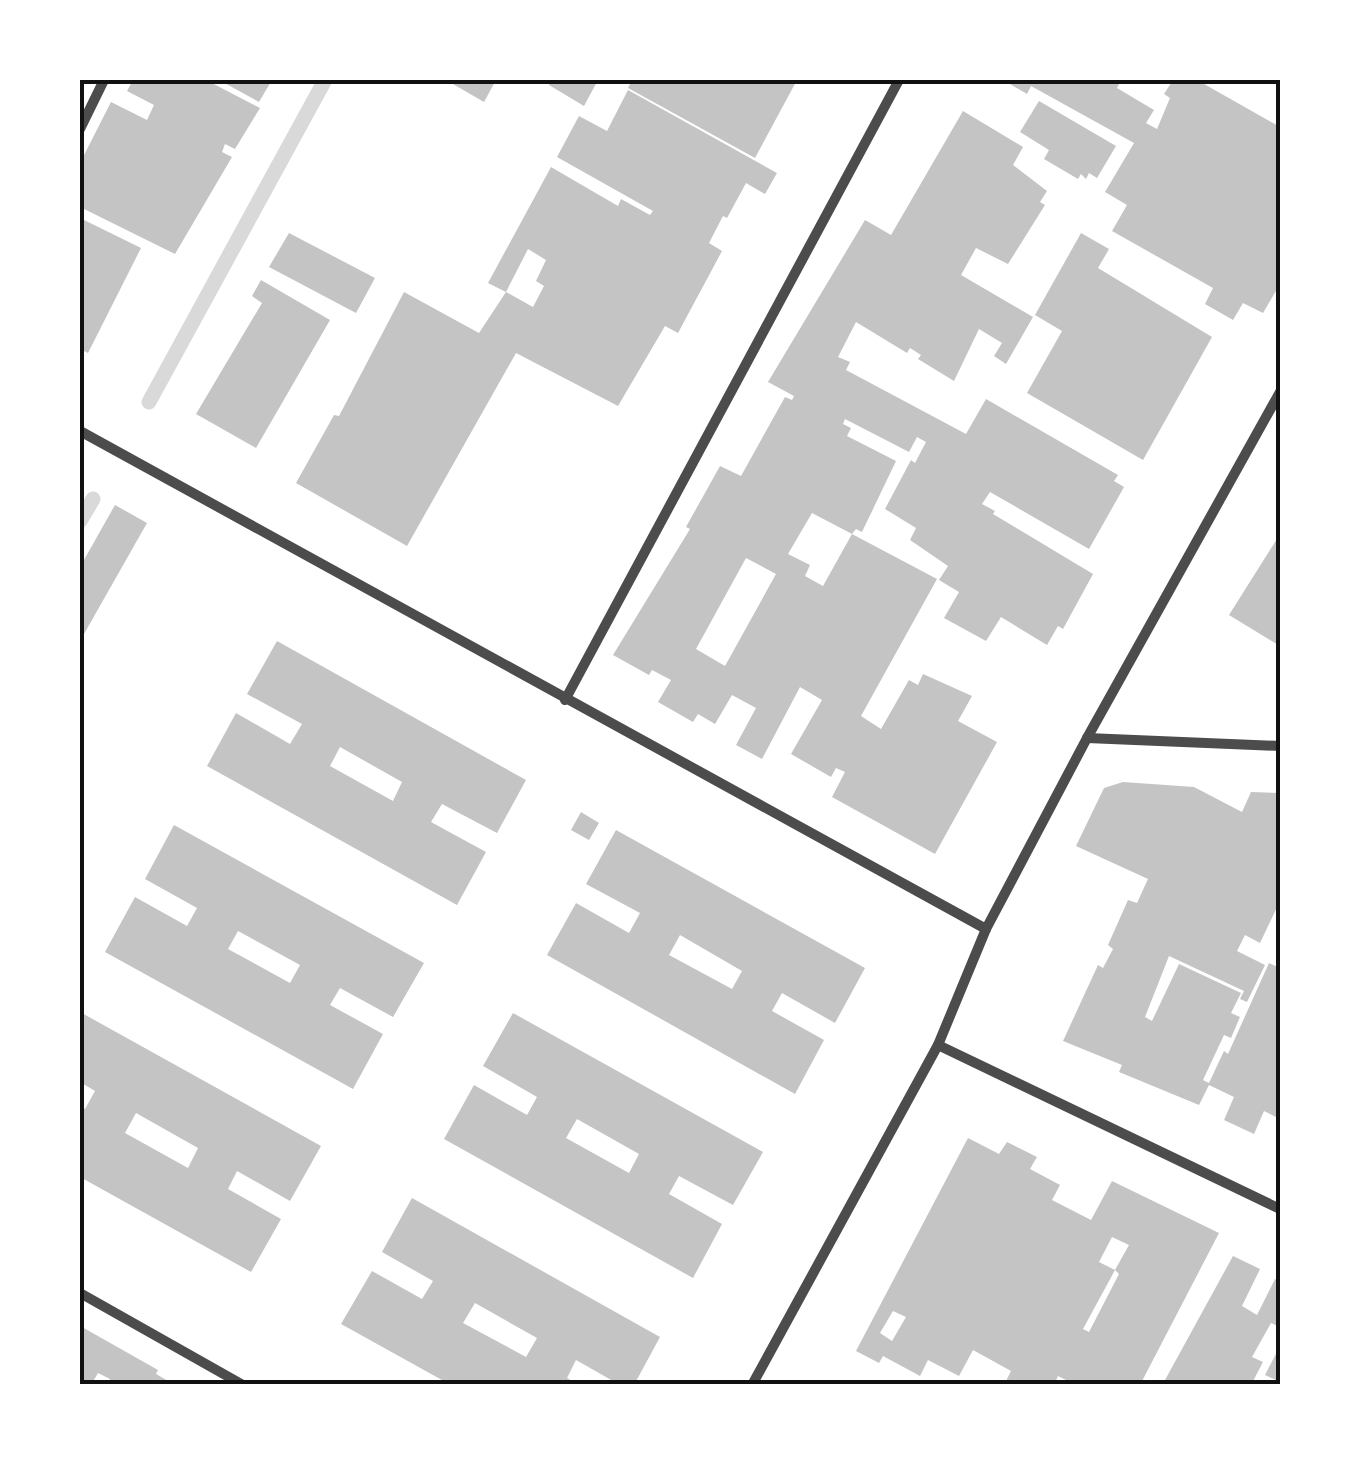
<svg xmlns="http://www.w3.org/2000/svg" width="1360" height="1465" font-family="'PT Sans Narrow',sans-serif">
<rect width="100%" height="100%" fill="#fff"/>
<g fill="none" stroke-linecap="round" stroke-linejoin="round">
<g stroke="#d9d9d9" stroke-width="15">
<path d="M149 402 325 80"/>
<path d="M80 521 93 499"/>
</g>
</g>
<g fill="#c4c4c4" fill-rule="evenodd">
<path d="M133 80H206L260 108 235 149 225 144 222 152 232 157 175 254 80 207V163L111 102 147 120 154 105 127 91Z"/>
<path d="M219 80H272L259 102Z"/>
<path d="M446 80H496L484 102Z"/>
<path d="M551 80H598L584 106 549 85Z"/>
<path d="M632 80H797L755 158 628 88Z"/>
<path d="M1003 80H1121L1117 88 1154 110 1146 123 1157 129 1170 98 1164 94 1173 80H1197L1280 127V284L1263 313 1243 303 1233 320 1205 304 1213 288 1112 231 1127 205 1105 192 1134 143 1031 86 1027 94Z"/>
<path d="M628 90 777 173 765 194 746 183 727 218 723 216 709 243 722 251 678 333 665 326 618 406 516 353 407 546 296 483 334 415 339 416 404 292 479 333 506 292 488 283 551 167 618 206 621 199 650 215 653 211 557 157 579 116 607 131ZM528 249 546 260 536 281 544 286 533 307 506 292Z"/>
<path d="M1039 101 1116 146 1097 178 1089 173 1086 179 1081 174 1078 179 1044 159 1049 150 1020 132Z"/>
<path d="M963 111 1023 147 1013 165 1047 191 1040 202 1045 205 1008 264 976 248 961 275 1033 317 1006 364 994 356 1002 343 979 329 954 381 918 359 921 355 910 348 907 353 856 322 838 357 850 362 846 370 966 434 986 399 1118 475 1114 481 1124 487 1089 549 990 492 982 504 995 511 993 514 1093 574 1063 629 1058 626 1047 645 1001 617 986 641 944 618 959 592 939 580 948 566 910 540 916 528 885 509 911 460 915 463 926 442 917 437 909 452 845 419 843 424 851 428 847 436 896 461 862 532 856 529 852 534 937 579 861 716 881 729 909 680 918 685 923 674 972 696 958 721 997 742 935 854 832 797 845 772 836 768 831 777 791 754 822 700 800 687 762 759 736 745 756 708 732 695 715 724 698 714 693 722 658 702 671 680 652 670 649 675 613 655 690 529 686 527 720 466 741 476 785 397 792 400 794 396 768 382 865 220 891 235ZM812 513 852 534 823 586 805 576 810 565 788 554ZM746 558 776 574 725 666 696 649Z"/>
<path d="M80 218 141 248 88 353 80 349Z"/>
<path d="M289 233 375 278 356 313 269 267Z"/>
<path d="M1081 233 1109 249 1098 268 1212 337 1143 460 1027 393 1062 331 1035 315Z"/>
<path d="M261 280 330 320 256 448 196 414 262 303 252 296Z"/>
<path d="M115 505 147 523 80 641V567Z"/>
<path d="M1280 534V646L1229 615Z"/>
<path d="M277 641 526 780 497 833 442 804 431 822 486 852 457 905 207 766 236 713 290 744 302 724 247 694ZM340 747 402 782 393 801 330 766Z"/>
<path d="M1123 782 1194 787 1242 812 1251 792 1280 793V901L1260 943 1245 935 1237 951 1265 965 1247 1002 1240 999 1244 991 1169 956 1145 1017 1152 1021 1179 964 1241 993 1231 1013 1240 1017 1231 1038 1224 1035 1203 1080 1209 1083 1224 1051 1228 1054 1269 963 1280 968V1119L1264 1111 1254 1134 1224 1120 1234 1097 1209 1085 1199 1105 1119 1072 1122 1065 1063 1041 1098 965 1103 968 1113 949 1108 945 1128 900 1137 903 1148 879 1076 846 1104 788Z"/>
<path d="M581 812 599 823 589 840 571 830Z"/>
<path d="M174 825 424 963 393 1017 340 988 330 1005 383 1034 353 1089 105 952 135 897 187 926 197 908 145 879ZM238 931 300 965 290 983 228 949Z"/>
<path d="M616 830 865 968 835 1023 782 993 772 1011 824 1040 795 1094 547 955 576 903 629 933 640 913 586 884ZM680 935 742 971 732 989 669 955Z"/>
<path d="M80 1012 321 1146 290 1201 237 1171 228 1189 281 1219 251 1272 80 1177V1106L85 1109 95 1091 80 1082ZM136 1113 198 1148 188 1168 125 1133Z"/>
<path d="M513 1013 763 1152 733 1205 679 1176 669 1194 722 1224 693 1278 444 1139 474 1085 527 1115 537 1097 483 1066ZM577 1119 639 1154 629 1173 566 1138Z"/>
<path d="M968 1138 999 1154 1007 1142 1037 1157 1030 1169 1060 1185 1052 1200 1091 1220 1112 1181 1219 1233 1140 1385 1124 1381 1121 1385H1076L1058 1376 1054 1385H1004L1011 1371 973 1350 959 1376 928 1360 920 1376 883 1356 879 1363 856 1351ZM1112 1237 1129 1245 1115 1270 1099 1262ZM1115 1270 1119 1274 1089 1332 1083 1329ZM893 1311 906 1317 892 1341 880 1333Z"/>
<path d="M412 1198 660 1337 634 1385H620L576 1360 567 1378 579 1385H451L341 1324 372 1271 422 1299 433 1281 382 1252ZM475 1303 537 1338 526 1357 463 1323Z"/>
<path d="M1233 1256 1260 1269 1242 1306 1257 1315 1275 1279 1280 1282V1327L1271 1323 1252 1357 1263 1362 1251 1385H1174L1165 1380Z"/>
<path d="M82 1327 158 1370 156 1374 175 1385H106L110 1379 98 1373 91 1385H80Z"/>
<path d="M1280 1346V1382L1265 1375Z"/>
</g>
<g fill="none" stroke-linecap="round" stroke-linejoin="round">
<g stroke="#4c4c4c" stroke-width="10">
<path d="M80 129 104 80"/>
<path d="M80 431 986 929"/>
<path d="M565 700 899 80"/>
<path d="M1087 738 1280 746"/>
<path d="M938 1045 1280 1209"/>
<path d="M80 1293 243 1385"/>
<path d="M752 1385 938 1045 986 929 1087 738 1280 392"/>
</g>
</g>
<rect width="1360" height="1465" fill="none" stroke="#ffffff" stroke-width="165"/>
<rect x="82" y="82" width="1196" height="1300" fill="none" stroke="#111" stroke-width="4"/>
</svg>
